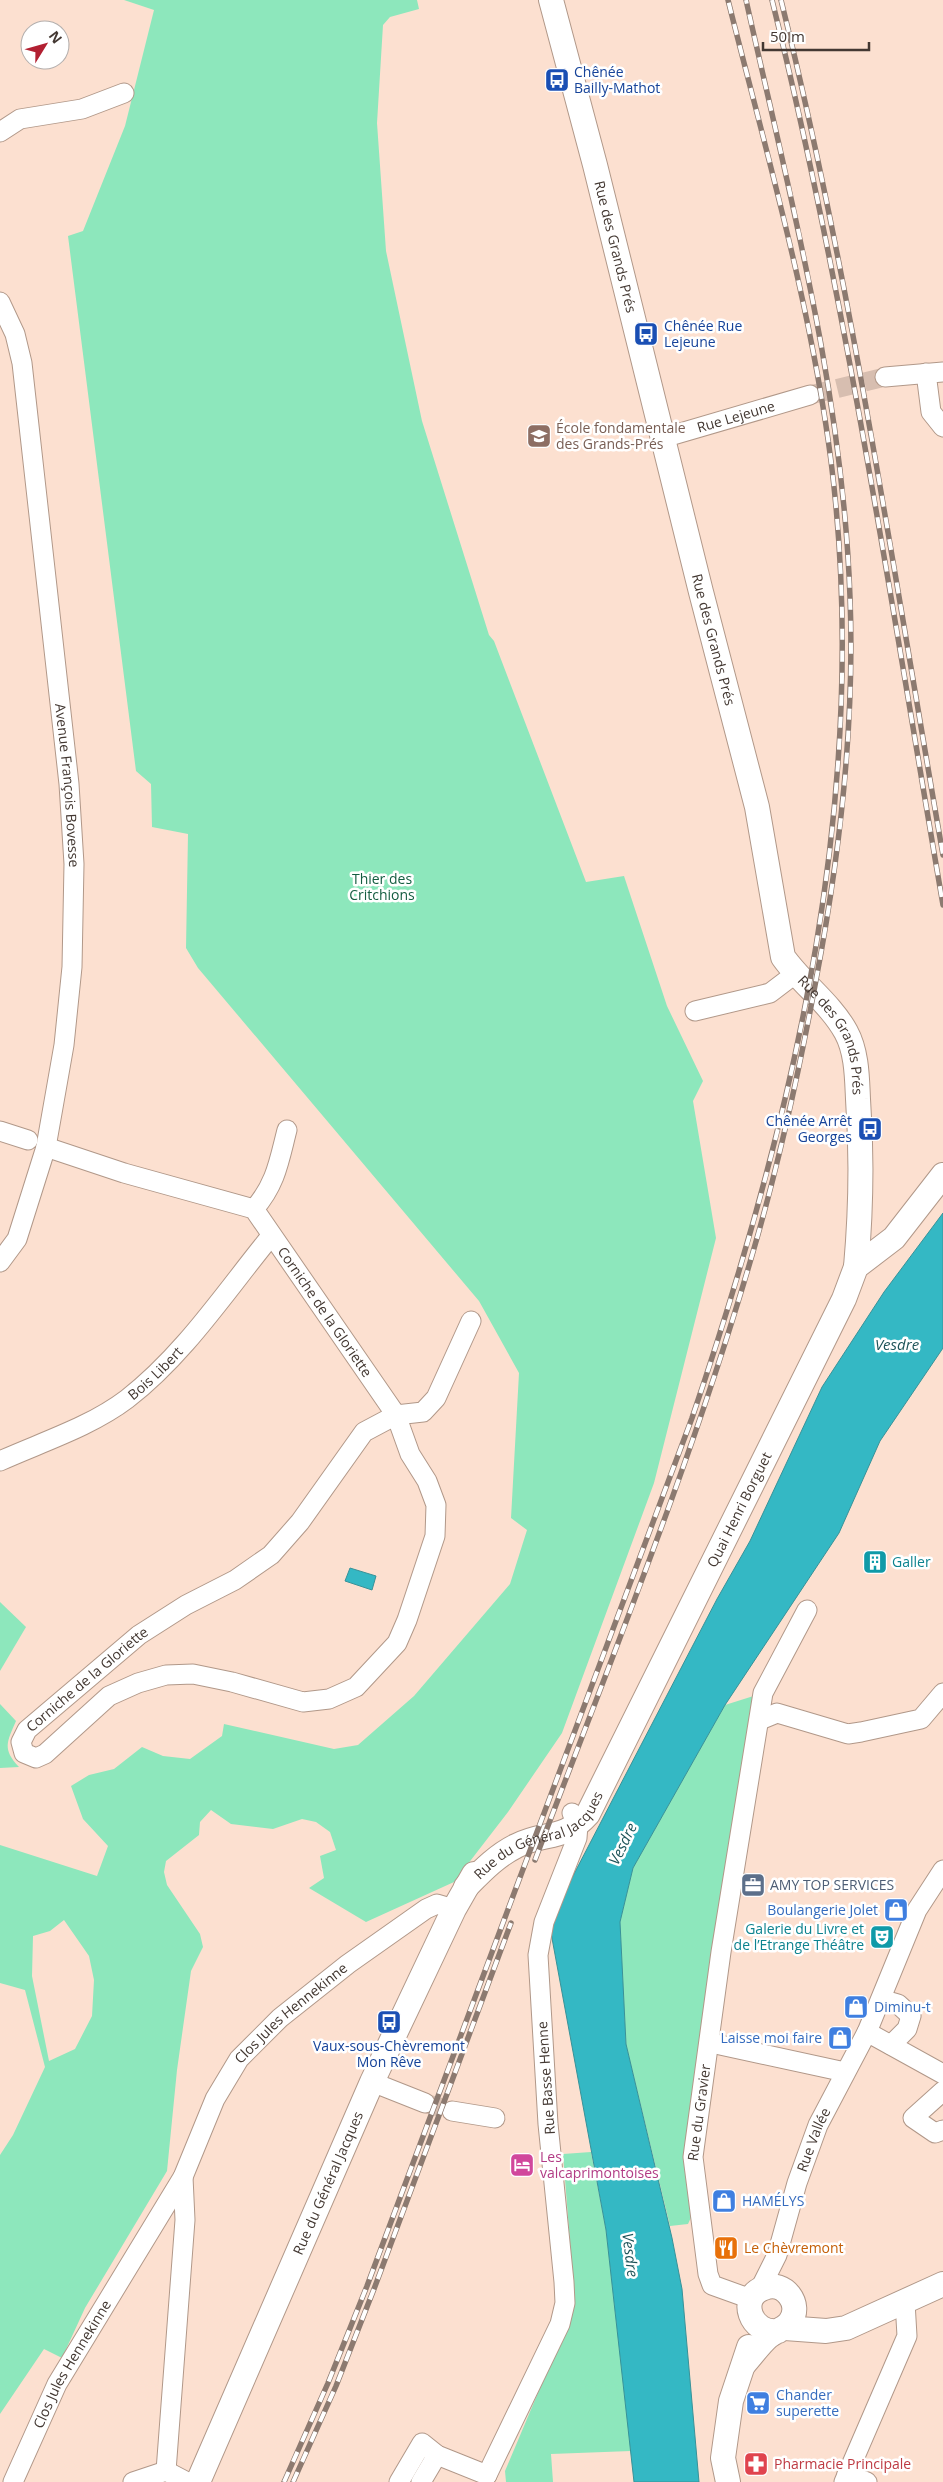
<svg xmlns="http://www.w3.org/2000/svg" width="943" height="2482" font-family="'Open Sans',sans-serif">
<rect width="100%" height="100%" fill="#fce0d0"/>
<g fill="#8de7bc" fill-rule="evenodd">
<path d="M124 0H417L419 9 390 17 383 25 377 123 386 251 422 421 489 635 494 641 586 882 624 876 667 1006 703 1081 693 1101 716 1238 654 1483 562 1733 508 1812 454 1882 366 1922 309 1888 324 1878 320 1856 336 1850 330 1832 316 1822 302 1819 273 1829 231 1824 211 1810 200 1822 199 1835 166 1861 164 1872 167 1885 200 1934 203 1947 191 1971 177 2070 167 2171 85 2308 62 2358 44 2349 0 2414V2155L13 2135 45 2067 25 1990 0 1983V1845L97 1876 108 1846 83 1819 71 1786 89 1775 114 1769 142 1747 163 1756 190 1759 222 1736 224 1724 334 1749 358 1745 414 1696 510 1584 527 1530 511 1518 519 1373 479 1301 198 968 186 948 188 834 152 827 151 784 136 771 68 236 83 231 125 126 154 10ZM64 1920 89 1956 94 1980 92 2016 75 2049 49 2061 32 1976 33 1936 50 1931Z"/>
<path d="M0 1602 26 1627 0 1671Z"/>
<path d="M763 1693 711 2043 698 2202 688 2224 670 2226 626 2044 620 1922 633 1868 725 1705Z"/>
<path d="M0 1704 16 1721C7 1742 2 1749 19 1767L0 1768Z"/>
<path d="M591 2152 606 2230 631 2451 551 2454 553 2482H506L505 2471 575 2305 563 2154Z"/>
</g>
<g fill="#34b8c4" stroke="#389298">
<path d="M943 1213V1348L880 1441 839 1533 725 1705 633 1868 620 1922 626 2044 672 2238 682 2289 699 2482H634L606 2230 549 1922 717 1599 750 1541 822 1387 884 1292Z"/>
<path d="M350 1568 376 1576 372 1590 345 1581Z"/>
</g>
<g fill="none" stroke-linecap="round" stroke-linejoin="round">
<g stroke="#d7beb0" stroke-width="19" stroke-dasharray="19 9" stroke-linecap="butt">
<path d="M810 395 885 377"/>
<path d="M425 2103 452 2111"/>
</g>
<defs>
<g id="minor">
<path d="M0 132 20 119 82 109 124 93"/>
<path id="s1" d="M0 302 15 334 22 363 69 784 74 864 72 967 64 1045 46 1147 17 1239 0 1262"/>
<path d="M926 373 931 412 943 427"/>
<path d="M885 377 943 372"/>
<path id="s2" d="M663 438 810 395"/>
<path d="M695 1011 770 993 795 974"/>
<path d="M0 1131 28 1140"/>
<path id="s3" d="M46 1147 124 1173 254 1209 396 1415 410 1454 427 1481 436 1505 435 1536 407 1620 397 1643 356 1687 329 1699 303 1702 232 1682 193 1674 166 1675 138 1683 109 1696 45 1754 36 1758 24 1753 21 1742 27 1730 139 1635 186 1605 235 1580 271 1555 300 1522 364 1432 396 1415 423 1412 436 1398 471 1321"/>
<path d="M254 1209C276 1184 279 1161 287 1130"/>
<path id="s4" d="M0 1461C42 1442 90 1427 127 1399 184 1355 226 1291 271 1236"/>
<path d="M760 1720 777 1713 848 1734 861 1732 921 1719 943 1693"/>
<path d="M881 1999 898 2004 911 2016 907 2029 891 2045"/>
<path d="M867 2032 943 2074"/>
<path d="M711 2043 845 2072"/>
<path d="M372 2082 425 2103"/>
<path d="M943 2091 913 2118 935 2133 943 2130"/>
<path d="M452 2111 495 2118"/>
<path id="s5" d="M760 2289 777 2255 797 2183 818 2125 867 2032 917 1910 943 1870"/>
<path id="s6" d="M751 2299 712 2285 708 2274 693 2157 721 1952 763 1693 807 1610"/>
<path d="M166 2471 185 2220 183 2177"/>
<path d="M847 2474 867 2482"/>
<path d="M487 2475 560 2324 565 2303 564 2282 548 2124 538 1955 544 1922 577 1838 578 1825 572 1813"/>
<path id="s7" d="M13 2482 57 2384 183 2177 215 2099 239 2059 280 2018 348 1964 426 1909 437 1904 454 1909"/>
<path d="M133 2482 166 2471 187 2482"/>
<path d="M399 2482 422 2443 437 2455 487 2475"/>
<path d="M421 2482 437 2455"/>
<path d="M844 2482 907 2336 905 2302"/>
</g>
<g id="major">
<path id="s8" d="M551 0 595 165 701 592 757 807 783 957C802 984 830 1003 846 1032 857 1052 857 1078 858 1099 862 1155 861 1211 856 1267"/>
<path id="s9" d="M466 1887C481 1872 496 1856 516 1846 544 1831 563 1842 588 1814L844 1299 856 1267 894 1238 943 1175"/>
<path d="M785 2328 826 2331 846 2328 943 2284"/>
<path d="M745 2363C753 2354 760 2344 768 2337 775 2331 785 2329 790 2322 803 2304 784 2280 764 2288 737 2297 751 2335 778 2331"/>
<path id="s10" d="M198 2482 372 2082 454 1909 474 1874"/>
<path d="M728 2482 723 2458 731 2401 749 2347"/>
</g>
</defs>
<use href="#minor" stroke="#b19889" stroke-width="21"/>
<use href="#major" stroke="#b19889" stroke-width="26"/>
<use href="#minor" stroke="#fff" stroke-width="19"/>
<use href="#major" stroke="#fff" stroke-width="24"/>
<defs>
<g id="rail">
<path d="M772 0C846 298 891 603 943 905"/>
<path d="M781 0C851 282 893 569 943 855"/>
<path d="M535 1860C611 1659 693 1459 753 1252 779 1163 799 1072 816 980 840 854 855 726 850 597 843 394 790 197 746 0"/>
<path d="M284 2482 328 2383 367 2286 692 1418C796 1113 872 785 831 461 811 305 766 152 728 0"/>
<path d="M293 2482 336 2386 374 2289 511 1923"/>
</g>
</defs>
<use href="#rail" stroke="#8c7a70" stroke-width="5.5"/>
<use href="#rail" stroke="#fff" stroke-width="4" stroke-dasharray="11" stroke-linecap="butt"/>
</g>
<defs>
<symbol id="bus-square" viewBox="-11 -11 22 22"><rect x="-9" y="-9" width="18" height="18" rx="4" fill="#1a4fb4" stroke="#fff"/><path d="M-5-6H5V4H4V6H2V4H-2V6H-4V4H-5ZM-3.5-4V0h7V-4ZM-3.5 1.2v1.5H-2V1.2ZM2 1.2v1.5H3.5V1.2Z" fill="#fff"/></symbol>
<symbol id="school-square" viewBox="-11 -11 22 22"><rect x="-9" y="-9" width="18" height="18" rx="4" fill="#8d6e63" stroke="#fff"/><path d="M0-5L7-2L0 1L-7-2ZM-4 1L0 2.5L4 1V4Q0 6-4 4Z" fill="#fff"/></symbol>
<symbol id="building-square" viewBox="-11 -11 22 22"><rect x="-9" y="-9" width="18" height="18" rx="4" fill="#0f9aa8" stroke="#fff"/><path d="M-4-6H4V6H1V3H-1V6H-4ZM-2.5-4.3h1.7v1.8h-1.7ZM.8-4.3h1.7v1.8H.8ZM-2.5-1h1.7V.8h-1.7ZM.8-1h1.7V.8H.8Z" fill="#fff"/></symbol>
<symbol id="office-square" viewBox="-11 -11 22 22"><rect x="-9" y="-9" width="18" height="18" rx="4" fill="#5c6f8a" stroke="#fff"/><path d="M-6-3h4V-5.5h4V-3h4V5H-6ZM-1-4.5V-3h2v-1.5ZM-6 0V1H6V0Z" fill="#fff"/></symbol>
<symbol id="shop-square" viewBox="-11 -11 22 22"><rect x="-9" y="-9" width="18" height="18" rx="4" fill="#3f7fe0" stroke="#fff"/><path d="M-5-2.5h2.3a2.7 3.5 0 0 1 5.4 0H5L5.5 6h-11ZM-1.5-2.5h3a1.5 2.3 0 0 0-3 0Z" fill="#fff"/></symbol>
<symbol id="theatre-square" viewBox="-11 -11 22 22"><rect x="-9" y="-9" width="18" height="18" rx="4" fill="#0f9aa8" stroke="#fff"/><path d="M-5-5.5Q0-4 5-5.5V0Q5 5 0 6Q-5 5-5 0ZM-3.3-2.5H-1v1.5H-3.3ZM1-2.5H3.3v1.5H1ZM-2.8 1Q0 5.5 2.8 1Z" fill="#fff"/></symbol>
<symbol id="hotel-square" viewBox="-11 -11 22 22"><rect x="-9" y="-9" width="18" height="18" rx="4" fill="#d1479c" stroke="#fff"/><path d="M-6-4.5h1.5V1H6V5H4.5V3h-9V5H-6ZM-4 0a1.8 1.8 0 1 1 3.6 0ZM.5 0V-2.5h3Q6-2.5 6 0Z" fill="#fff"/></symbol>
<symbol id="restaurant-square" viewBox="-11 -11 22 22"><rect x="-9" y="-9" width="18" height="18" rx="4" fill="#e8710a" stroke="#fff"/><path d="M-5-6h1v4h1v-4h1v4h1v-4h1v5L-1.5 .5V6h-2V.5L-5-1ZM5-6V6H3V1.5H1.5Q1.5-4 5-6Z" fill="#fff"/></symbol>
<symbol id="supermarket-square" viewBox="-11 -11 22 22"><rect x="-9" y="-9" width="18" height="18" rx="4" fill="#3f7fe0" stroke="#fff"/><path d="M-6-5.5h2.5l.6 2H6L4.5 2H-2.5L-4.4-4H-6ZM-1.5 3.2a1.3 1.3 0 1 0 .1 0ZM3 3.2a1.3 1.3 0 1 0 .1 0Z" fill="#fff"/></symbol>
<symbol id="pharmacy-square" viewBox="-11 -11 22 22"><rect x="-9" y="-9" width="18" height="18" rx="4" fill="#e0444e" stroke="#fff"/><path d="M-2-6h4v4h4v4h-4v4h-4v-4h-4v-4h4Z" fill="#fff"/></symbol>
</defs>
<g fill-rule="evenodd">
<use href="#bus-square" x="543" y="66" width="28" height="28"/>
<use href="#bus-square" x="632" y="320" width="28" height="28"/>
<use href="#school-square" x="525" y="422" width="28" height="28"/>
<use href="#bus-square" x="856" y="1115" width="28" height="28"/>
<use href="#building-square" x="861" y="1548" width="28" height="28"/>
<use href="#office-square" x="739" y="1871" width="28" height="28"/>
<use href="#shop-square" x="882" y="1896" width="28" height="28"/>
<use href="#theatre-square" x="868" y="1923" width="28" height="28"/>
<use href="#shop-square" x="842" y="1993" width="28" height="28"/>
<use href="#bus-square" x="375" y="2008" width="28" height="28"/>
<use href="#shop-square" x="826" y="2024" width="28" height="28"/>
<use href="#hotel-square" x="508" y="2151" width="28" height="28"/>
<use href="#shop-square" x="710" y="2187" width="28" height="28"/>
<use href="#restaurant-square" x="712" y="2234" width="28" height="28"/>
<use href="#supermarket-square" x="744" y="2389" width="28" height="28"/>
<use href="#pharmacy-square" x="742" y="2450" width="28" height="28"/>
</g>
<g text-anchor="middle" stroke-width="5" stroke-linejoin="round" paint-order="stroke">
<g font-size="14" fill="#164399" stroke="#fff" text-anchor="start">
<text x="574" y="77">Chênée<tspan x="574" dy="16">Bailly-Mathot</tspan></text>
<text x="664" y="331">Chênée Rue<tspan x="664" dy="16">Lejeune</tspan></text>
<text x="852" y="1126" text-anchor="end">Chênée Arrêt<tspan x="852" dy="16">Georges</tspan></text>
<text x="389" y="2051" text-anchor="middle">Vaux-sous-Chèvremont<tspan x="389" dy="16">Mon Rêve</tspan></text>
</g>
<g font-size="14" fill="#433832" stroke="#fff">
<text dy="5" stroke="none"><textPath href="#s8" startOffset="255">Rue des Grands Prés</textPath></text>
<text dy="5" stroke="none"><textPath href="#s2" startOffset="76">Rue Lejeune</textPath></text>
<text dy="5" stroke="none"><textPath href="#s8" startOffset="660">Rue des Grands Prés</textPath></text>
<text dy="5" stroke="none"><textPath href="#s1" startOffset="490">Avenue François Bovesse</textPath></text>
<text dy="5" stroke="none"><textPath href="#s8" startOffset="1080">Rue des Grands Prés</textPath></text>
<text dy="5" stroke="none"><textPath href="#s3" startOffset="342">Corniche de la Gloriette</textPath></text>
<text dy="5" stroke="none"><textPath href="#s4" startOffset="180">Bois Libert</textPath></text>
<text dy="5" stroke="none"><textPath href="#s9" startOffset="485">Quai Henri Borguet</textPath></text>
<text dy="5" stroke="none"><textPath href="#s3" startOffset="1241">Corniche de la Gloriette</textPath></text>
<text dy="5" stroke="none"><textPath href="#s9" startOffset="92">Rue du Général Jacques</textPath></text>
<text dy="5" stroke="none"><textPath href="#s7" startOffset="550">Clos Jules Hennekinne</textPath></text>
<text transform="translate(546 2078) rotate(-94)" y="5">Rue Basse Henne</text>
<text dy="5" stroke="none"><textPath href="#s6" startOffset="216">Rue du Gravier</textPath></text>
<text dy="5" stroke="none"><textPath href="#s5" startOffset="159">Rue Vallée</textPath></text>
<text dy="5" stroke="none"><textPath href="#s10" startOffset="326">Rue du Général Jacques</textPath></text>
<text dy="5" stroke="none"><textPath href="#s7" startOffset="132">Clos Jules Hennekinne</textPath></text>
</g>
<g font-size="14" fill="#785e54" stroke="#fff" text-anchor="start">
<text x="556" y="433">École fondamentale<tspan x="556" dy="16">des Grands-Prés</tspan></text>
</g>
<g font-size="14" fill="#145d41" stroke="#fff">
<text x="382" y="884">Thier des<tspan x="382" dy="16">Critchions</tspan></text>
</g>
<g font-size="14" fill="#0d838f" stroke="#fff" text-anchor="start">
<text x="892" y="1567">Galler</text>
<text x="864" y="1934" text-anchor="end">Galerie du Livre et<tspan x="864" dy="16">de l’Etrange Théâtre</tspan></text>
</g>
<g font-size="14" fill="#4e5e75" stroke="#fff" text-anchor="start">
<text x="770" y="1890">AMY TOP SERVICES</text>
</g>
<g font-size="14" fill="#366cbe" stroke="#fff" text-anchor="start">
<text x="878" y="1915" text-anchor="end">Boulangerie Jolet</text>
<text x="874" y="2012">Diminu-t</text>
<text x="822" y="2043" text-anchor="end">Laisse moi faire</text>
<text x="742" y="2206">HAMÉLYS</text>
<text x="776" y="2400">Chander<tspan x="776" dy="16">superette</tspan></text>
</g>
<g font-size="14" fill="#b23c85" stroke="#fff" text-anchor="start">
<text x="540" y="2162">Les<tspan x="540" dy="16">valcaprimontoises</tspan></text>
</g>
<g font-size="14" fill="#c56008" stroke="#fff" text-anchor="start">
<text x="744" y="2253">Le Chèvremont</text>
</g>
<g font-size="14" fill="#be3a42" stroke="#fff" text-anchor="start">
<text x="774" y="2469">Pharmacie Principale</text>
</g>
<g font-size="15" font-style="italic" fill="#1e5459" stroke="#fff">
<text x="897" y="1350">Vesdre</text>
<text transform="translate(623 1844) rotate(-64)" y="5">Vesdre</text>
<text transform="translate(630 2255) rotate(83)" y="5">Vesdre</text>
</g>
</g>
<g transform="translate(45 45) rotate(53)"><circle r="24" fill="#ffffff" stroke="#b4afad"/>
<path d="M0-4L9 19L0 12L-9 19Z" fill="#b22032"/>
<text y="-8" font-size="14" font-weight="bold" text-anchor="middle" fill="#433832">N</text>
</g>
<path d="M763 42v8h106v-8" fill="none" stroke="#433832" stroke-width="2.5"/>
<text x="770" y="42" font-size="15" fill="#433832" stroke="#ffffff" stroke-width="4" paint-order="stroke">50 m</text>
</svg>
